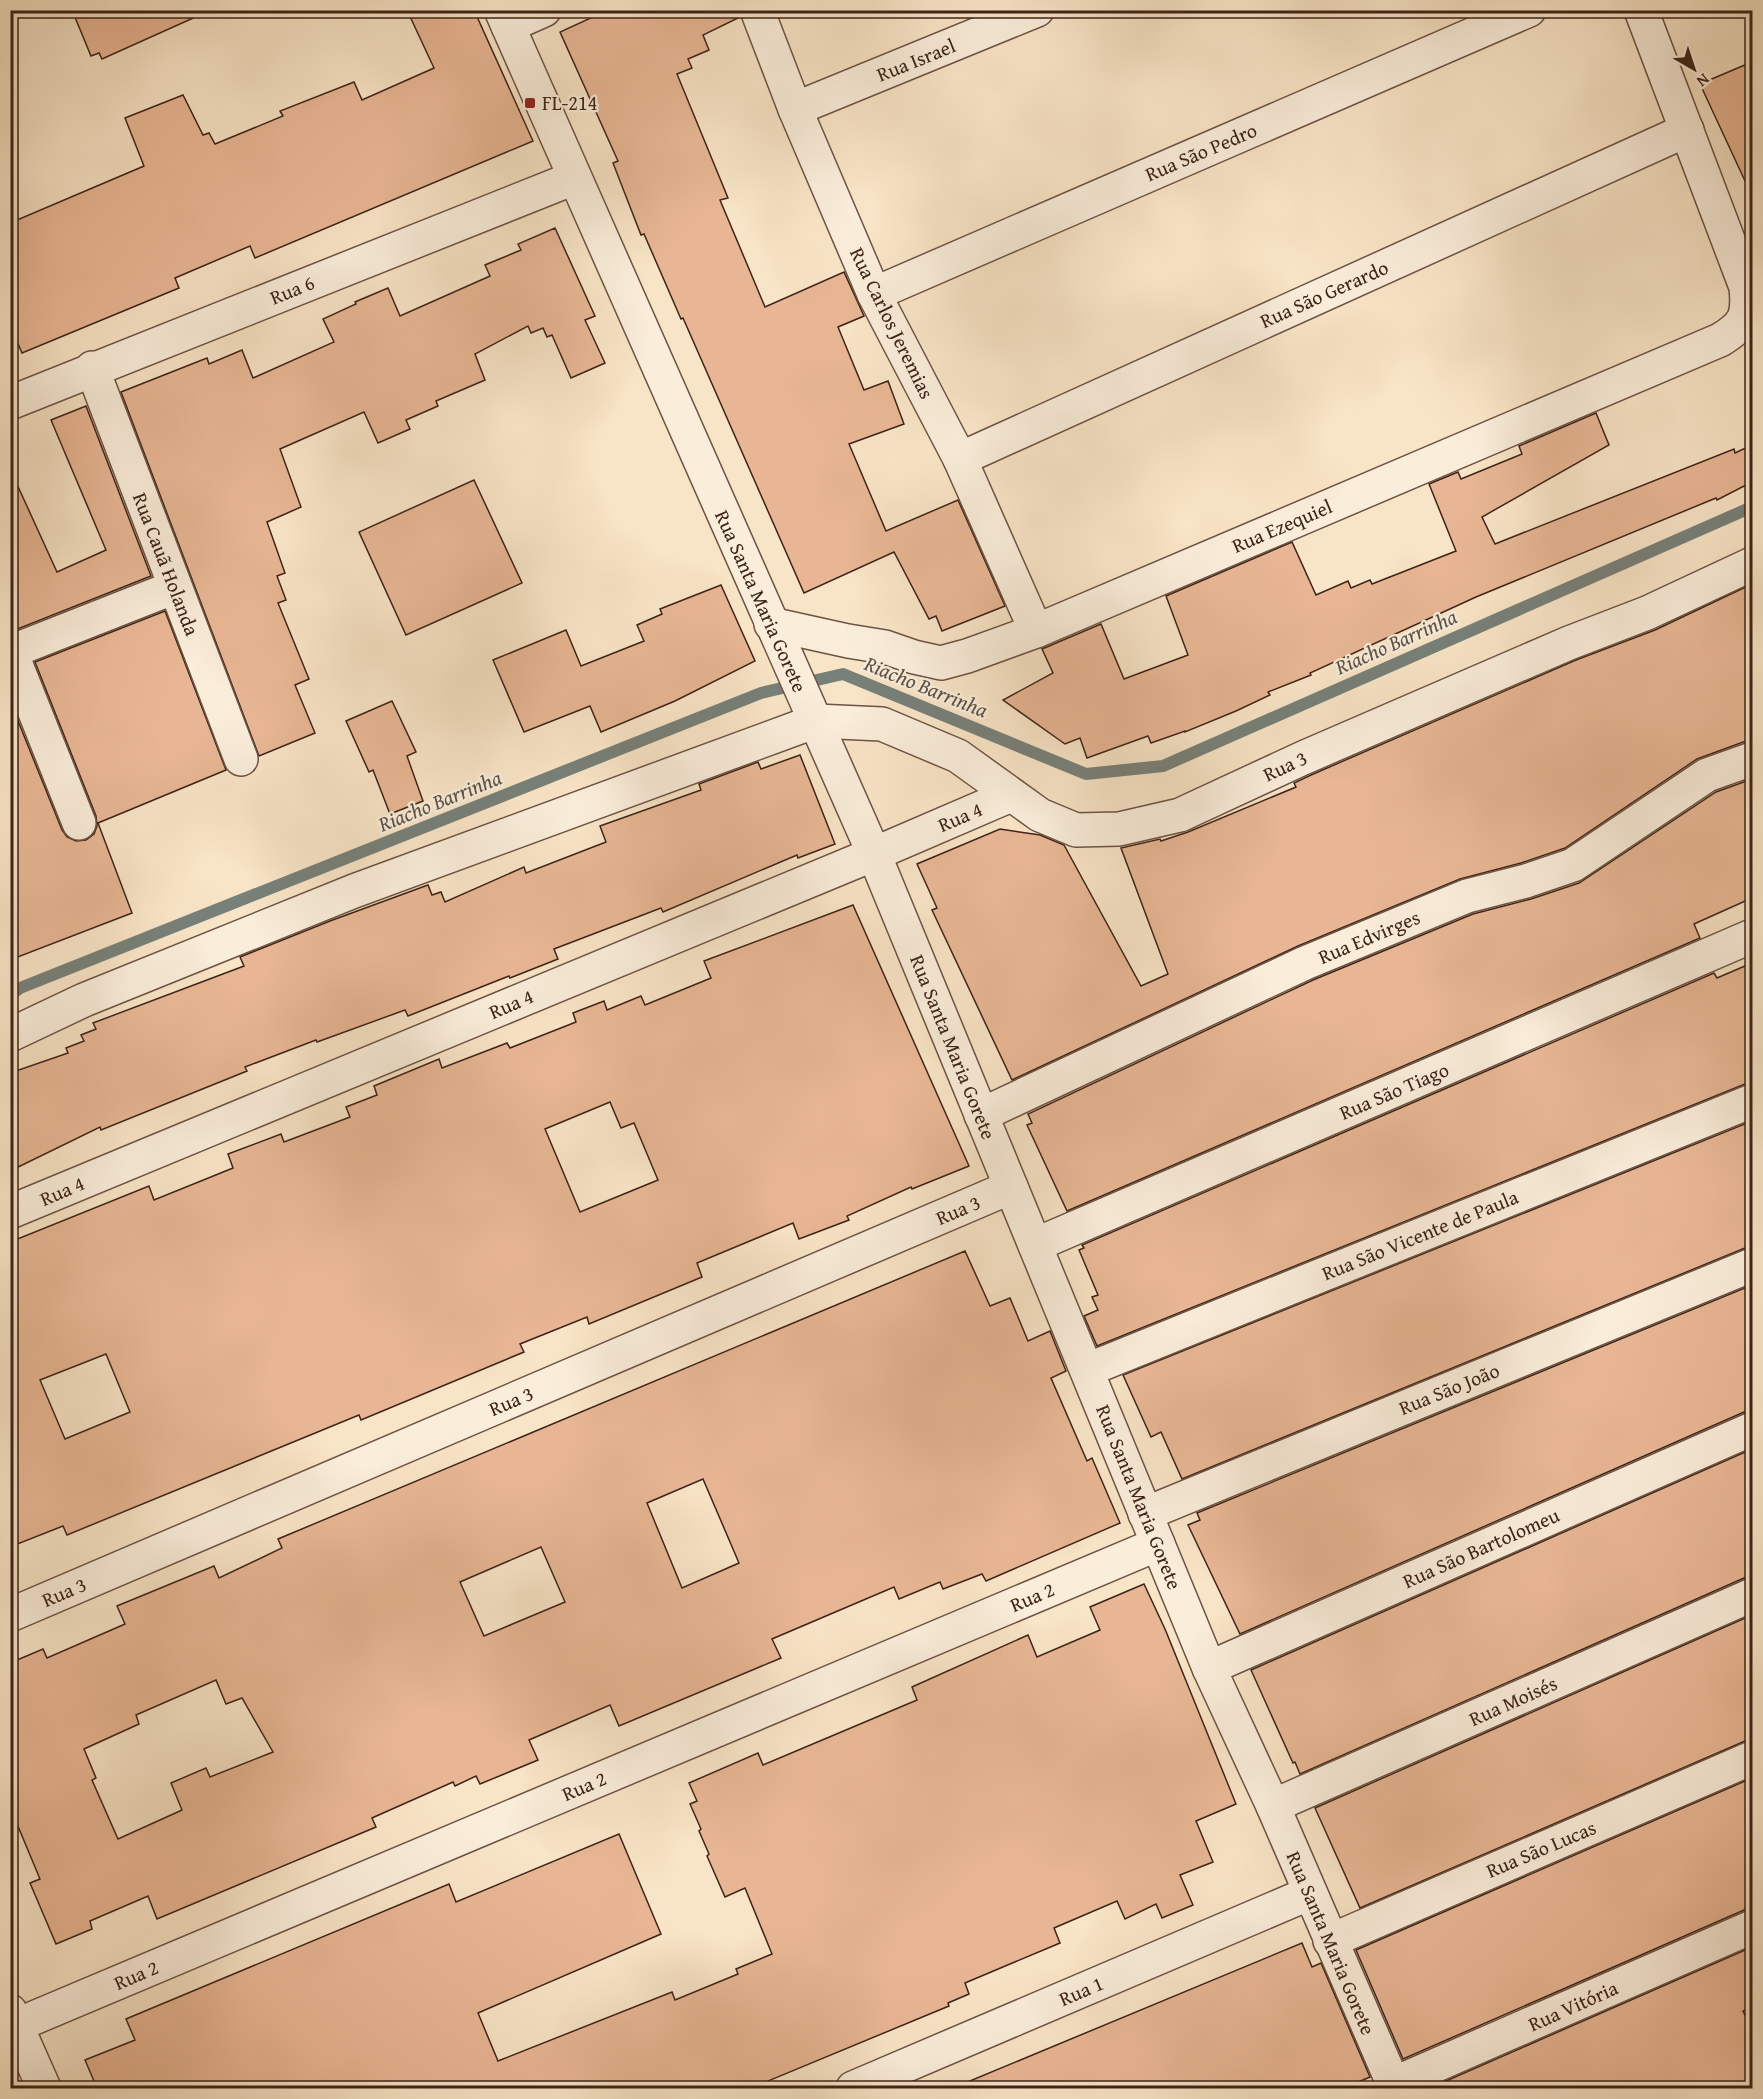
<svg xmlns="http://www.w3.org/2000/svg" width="1763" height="2099" font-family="'Gentium Book Plus',serif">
<rect width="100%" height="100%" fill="#f8e4c6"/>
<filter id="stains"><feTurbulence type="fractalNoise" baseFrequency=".00333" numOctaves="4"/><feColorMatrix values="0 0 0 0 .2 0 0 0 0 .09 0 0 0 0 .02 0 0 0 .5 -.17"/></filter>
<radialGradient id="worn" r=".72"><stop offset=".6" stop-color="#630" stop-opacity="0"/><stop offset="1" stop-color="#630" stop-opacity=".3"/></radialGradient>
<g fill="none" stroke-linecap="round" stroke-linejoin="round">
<path stroke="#778079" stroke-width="12" d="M10 995 20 988 761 693 843 674 1086 774 1163 766 1752 507"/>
</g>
<g fill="#e8b694" stroke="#3d2318" stroke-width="1.5" fill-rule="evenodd">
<path d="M72 10H211L102 59 99 53 91 56Z"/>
<path d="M407 10H474L533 141 255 258 250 246 175 278 179 288 22 353 10 325V223L144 166 125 118 183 95 203 135 209 133 215 144 283 116 280 111 354 82 362 100 434 68Z"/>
<path d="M608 10H739L740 17 703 35 709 50 688 59 692 68 677 74 728 198 720 200 765 307 844 272 864 316 838 327 864 390 888 381 904 424 849 444 886 531 958 500 1005 606 942 631 936 616 929 619 894 552 804 593 683 318 681 319 644 234 641 235 613 163 618 161 560 32Z"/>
<path d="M1752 62V196L1700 84Z"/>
<path d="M555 228 595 316 585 320 605 363 571 378 552 335 547 337 543 328 531 333 528 326 475 354 485 380 436 401 438 406 406 420 410 429 378 443 364 412 280 449 301 507 267 522 285 573 277 576 286 600 278 603 309 679 295 685 315 733 259 756 121 392 207 358 209 364 242 350 253 378 334 342 323 319 356 304 355 302 388 288 400 316 490 276 485 265 521 250 518 244Z"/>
<path d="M86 406 151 576 10 632V469L57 572 106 550 51 420Z"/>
<path d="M1596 413 1609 445 1482 517 1495 544 1734 449 1735 453 1752 445V482L1717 500 1716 498 1476 597 1310 673 1311 675 1268 692 1270 695 1236 711 1185 732V731L1151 743 1148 736 1087 758 1080 738 1065 744 1003 700 1053 673 1042 649 1101 624 1124 679 1188 655 1166 596 1292 542 1316 595 1348 581 1351 588 1370 580 1372 584 1456 551 1429 484 1458 472 1461 479 1522 454 1519 446Z"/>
<path d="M474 480 522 583 406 635 359 532Z"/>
<path d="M1752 584V741H1746L1697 759 1565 848 1521 863 1460 879 1298 946 1012 1080 932 910 937 908 917 864 1000 829 1040 835 1064 845 1141 986 1168 974 1121 848 1160 839 1161 841 1188 832 1296 787 1294 783 1311 775 1576 660 1655 630Z"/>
<path d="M721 585 755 661 675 701 601 732 590 706 524 732 493 660 566 630 581 666 644 641 637 625 662 614 660 609Z"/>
<path d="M165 611 226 770 98 823 132 913 10 960V701L62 830 67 837 76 841 86 840 94 834 97 826 96 816 35 662Z"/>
<path d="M392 701 416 752 407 756 423 801 390 814 373 770 369 772 346 721Z"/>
<path d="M800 755 835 844 798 858 797 855 663 912 661 908 554 949 558 959 510 978 509 976 408 1016 405 1010 317 1042 316 1040 245 1067 247 1071 101 1130 100 1127 10 1171V1073L68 1053 66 1048 84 1041 81 1035 96 1029 93 1023 244 966 240 957 330 921 428 885 432 895 441 892 445 902 524 867 526 873 606 842 600 826 701 790 699 784 758 762 761 769Z"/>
<path d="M1752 779V898L1694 924 1700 938 1067 1211 1027 1125 1032 1123 1028 1114 1313 980 1473 914 1531 899 1579 883 1716 792Z"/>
<path d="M853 905 969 1166 912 1189 911 1187 847 1216 849 1220 799 1239 793 1223 697 1263 702 1277 589 1324 587 1317 520 1344 524 1352 361 1420 359 1415 67 1535 63 1526 10 1547V1242L149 1186 154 1200 233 1168 228 1154 281 1134 284 1142 350 1117 346 1107 377 1095 374 1086 439 1059 442 1068 507 1043 510 1048 576 1022 573 1013 604 1001 607 1010 641 996 645 1005 711 978 704 961ZM610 1102 621 1128 634 1123 658 1180 580 1212 545 1129ZM106 1354 130 1412 65 1439 40 1380Z"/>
<path d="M1752 963V1083L1745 1084 1097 1346 1084 1316 1098 1310 1092 1297 1098 1295 1079 1250 1084 1248 1082 1245 1714 973 1717 978Z"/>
<path d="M1752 1121V1247L1745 1248 1182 1479 1161 1432 1151 1437 1123 1375Z"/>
<path d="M965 1251 990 1306 1010 1298 1028 1341 1050 1331 1066 1371 1051 1378 1087 1461 1092 1458 1120 1523 986 1581 982 1574 943 1589 940 1582 899 1599 894 1587 772 1639 781 1658 619 1726 610 1705 529 1740 538 1760 480 1784 476 1776 455 1786 453 1782 372 1818 376 1827 157 1919 148 1896 90 1921 92 1929 56 1944 30 1883 40 1879 10 1807V1663L43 1649 47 1658 125 1624 117 1606 214 1566 219 1578 282 1548 278 1539ZM703 1479 739 1563 682 1588 647 1503ZM541 1547 565 1602 484 1636 460 1582ZM216 1680 226 1704 242 1698 273 1752 210 1777 206 1768 171 1783 182 1810 118 1839 92 1780 96 1778 84 1749 139 1724 136 1715Z"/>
<path d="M1752 1285V1411L1744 1412 1240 1634 1188 1525 1200 1520 1197 1513Z"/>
<path d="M1752 1449V1577L1744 1578 1300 1774 1295 1762 1293 1763 1251 1670Z"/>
<path d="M1144 1584 1165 1629 1236 1804 1196 1821 1213 1862 1180 1875 1193 1905 1162 1918 1156 1904 1125 1919 1117 1901 1054 1928 1060 1943 965 1983 969 1994 948 2003 949 2006 751 2088H97L85 2060 135 2040 126 2019 449 1884 456 1902 619 1834 661 1934 478 2013 498 2061 672 1992 675 2000 738 1974 736 1969 772 1954 745 1888 725 1897 707 1856 709 1854 699 1831 701 1829 690 1804 697 1801 689 1783 758 1753 763 1765 917 1700 912 1687 1028 1635 1037 1657 1100 1630 1090 1607Z"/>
<path d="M1752 1615V1740L1745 1741 1360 1908 1315 1808Z"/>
<path d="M1752 1778V1909L1744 1910 1403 2059 1356 1950Z"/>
<path d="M1302 1943 1312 1967 1321 1963 1370 2077 1344 2088H953Z"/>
<path d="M1752 1947V2007L1743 2011 1752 2030V2079L1729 2088H1430Z"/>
</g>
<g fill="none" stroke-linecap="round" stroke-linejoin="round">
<defs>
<g id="minor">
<path d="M501 10 874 854 1209 1668 1273 1806 1395 2088"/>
<path d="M757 10 795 109 874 294 960 459 1036 631"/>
<path d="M508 26 544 10"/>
<path d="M795 109 1037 10"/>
<path d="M874 294 1529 10"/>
<path d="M92 368 241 759"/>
<path d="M10 403 574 178"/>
<path d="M960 459 1687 130"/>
<path d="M771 624 848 641 885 647 914 657 941 663 967 656 1036 631 1720 340C1745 325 1749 316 1746 287L1641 10"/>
<path d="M10 652 175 587"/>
<path d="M11 652 79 823"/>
<path d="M10 1035 84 1000 354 891 816 721 882 724 958 756 1040 815 1076 830 1119 829 1180 815 1303 758 1569 643 1647 613 1752 564"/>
<path d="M981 1115 1305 963 1467 896 1526 881 1573 865 1707 775 1752 759"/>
<path d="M10 1212 874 854 1011 795"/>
<path d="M1035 1245 1752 936"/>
<path d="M1087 1370 1752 1101"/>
<path d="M1145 1514 1752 1265"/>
<path d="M10 1615 1011 1187"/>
<path d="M1209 1668 1752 1429"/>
<path d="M1273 1806 1752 1595"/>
<path d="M1330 1941 1752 1758"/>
<path d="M10 2011 44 2088"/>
<path d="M10 2028 1158 1544"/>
<path d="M1393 2084 1752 1927"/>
<path d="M853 2088 1310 1893"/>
</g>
</defs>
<use href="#minor" stroke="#6c5344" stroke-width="36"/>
<use href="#minor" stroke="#faedda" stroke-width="33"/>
</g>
<rect fill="#8f2418" stroke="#faedda" stroke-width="2" x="524" y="97" width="12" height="12" rx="3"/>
<g text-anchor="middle" stroke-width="4.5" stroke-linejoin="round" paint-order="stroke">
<g font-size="20" fill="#3d2318" stroke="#faedda">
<text transform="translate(916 60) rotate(-22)" y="7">Rua Israel</text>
<text transform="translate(1201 152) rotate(-23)" y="7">Rua São Pedro</text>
<text transform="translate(292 290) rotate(-22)" y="7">Rua 6</text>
<text transform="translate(1324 294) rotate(-24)" y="7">Rua São Gerardo</text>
<text transform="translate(892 323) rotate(64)" y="7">Rua Carlos Jeremias</text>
<text transform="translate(1282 526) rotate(-23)" y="7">Rua Ezequiel</text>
<text transform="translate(166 564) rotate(69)" y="7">Rua Cauã Holanda</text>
<text transform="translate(761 601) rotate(66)" y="7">Rua Santa Maria Gorete</text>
<text transform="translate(1285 766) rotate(-25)" y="7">Rua 3</text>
<text transform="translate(960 817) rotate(-23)" y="7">Rua 4</text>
<text transform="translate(1369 937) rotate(-23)" y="7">Rua Edvirges</text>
<text transform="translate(511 1004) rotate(-23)" y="7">Rua 4</text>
<text transform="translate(953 1047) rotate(68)" y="7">Rua Santa Maria Gorete</text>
<text transform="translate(1394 1091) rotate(-23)" y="7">Rua São Tiago</text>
<text transform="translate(62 1191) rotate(-23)" y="7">Rua 4</text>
<text transform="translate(958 1210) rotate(-23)" y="7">Rua 3</text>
<text transform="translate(1420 1235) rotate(-22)" y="7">Rua São Vicente de Paula</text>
<text transform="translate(1449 1389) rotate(-22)" y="7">Rua São João</text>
<text transform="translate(511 1401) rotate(-23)" y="7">Rua 3</text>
<text transform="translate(1139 1497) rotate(68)" y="7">Rua Santa Maria Gorete</text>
<text transform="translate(1481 1548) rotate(-24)" y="7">Rua São Bartolomeu</text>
<text transform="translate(64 1592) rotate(-23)" y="7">Rua 3</text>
<text transform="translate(1032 1597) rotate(-23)" y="7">Rua 2</text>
<text transform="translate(1513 1701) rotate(-24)" y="7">Rua Moisés</text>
<text transform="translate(584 1786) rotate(-23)" y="7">Rua 2</text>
<text transform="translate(1541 1849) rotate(-23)" y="7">Rua São Lucas</text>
<text transform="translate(1331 1943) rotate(67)" y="7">Rua Santa Maria Gorete</text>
<text transform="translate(136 1975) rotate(-23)" y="7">Rua 2</text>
<text transform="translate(1081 1991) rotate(-23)" y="7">Rua 1</text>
<text transform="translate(1573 2006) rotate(-24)" y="7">Rua Vitória</text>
</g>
<g font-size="20" fill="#3d2318" stroke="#faedda" text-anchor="start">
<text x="542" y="110">FL-214</text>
</g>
<g font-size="21" font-style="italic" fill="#5a5248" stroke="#faedda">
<text transform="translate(1396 642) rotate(-24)" y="7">Riacho Barrinha</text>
<text transform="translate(926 687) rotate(22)" y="7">Riacho Barrinha</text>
<text transform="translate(440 801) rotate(-22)" y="7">Riacho Barrinha</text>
</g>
</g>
<rect width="1763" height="2099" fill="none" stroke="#f8e4c6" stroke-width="36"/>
<rect x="12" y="12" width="1739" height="2075" fill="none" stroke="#3d2318" stroke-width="3"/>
<rect x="18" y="18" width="1727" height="2063" fill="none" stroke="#3d2318" stroke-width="1.5"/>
<g transform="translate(1694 69) rotate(141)" stroke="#faedda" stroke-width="4.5" paint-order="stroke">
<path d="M0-4.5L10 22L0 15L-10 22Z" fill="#3d2318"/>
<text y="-9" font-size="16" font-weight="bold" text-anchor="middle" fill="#3d2318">N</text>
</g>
<rect width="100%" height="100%" filter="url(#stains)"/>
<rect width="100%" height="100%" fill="url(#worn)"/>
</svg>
